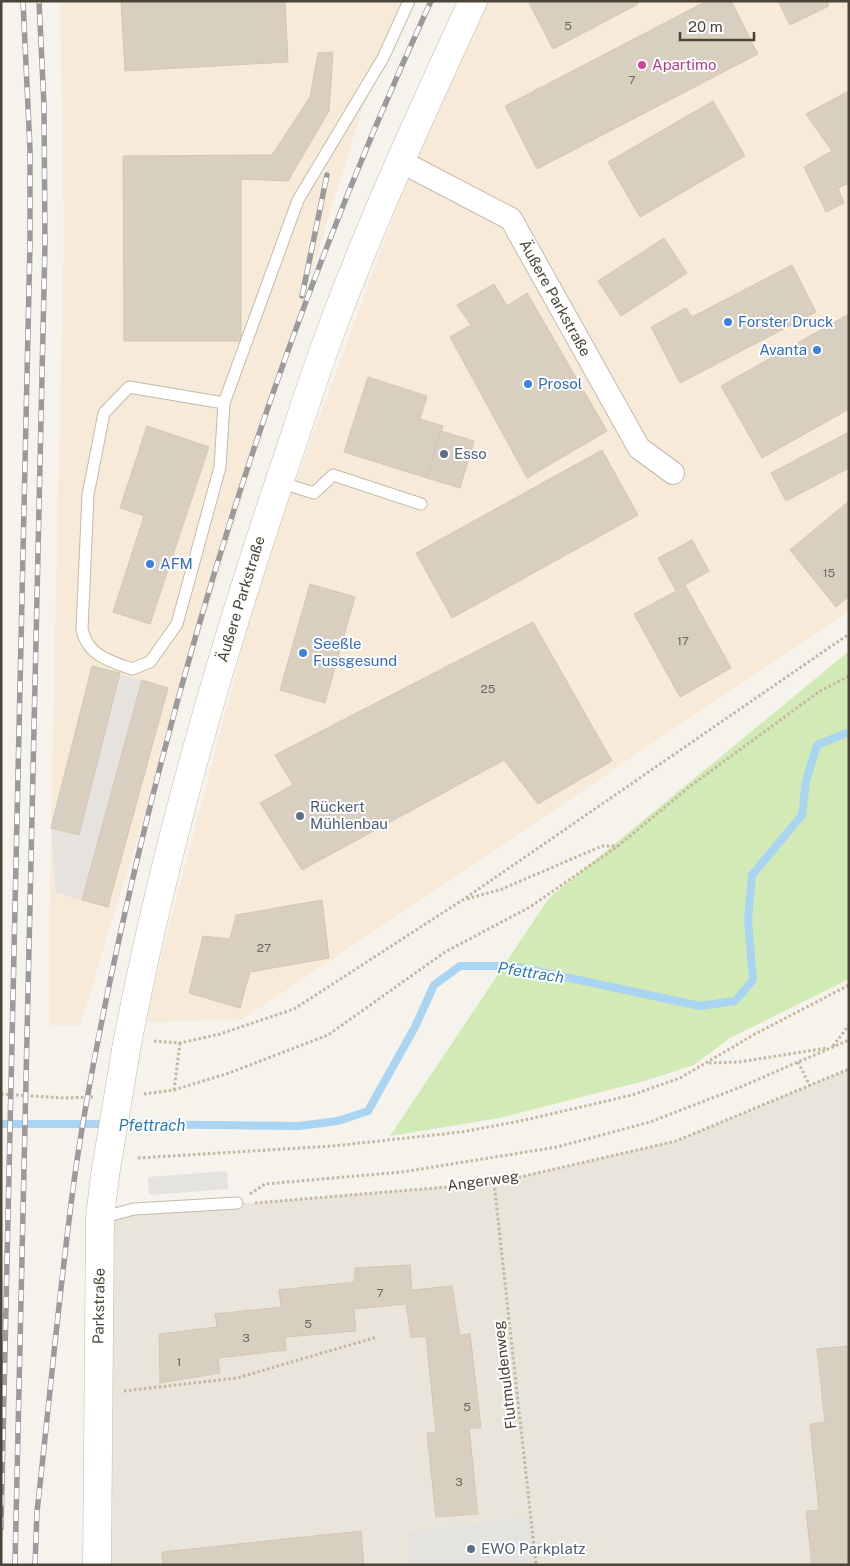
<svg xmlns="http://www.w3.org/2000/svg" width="850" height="1566" font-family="'Public Sans',sans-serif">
<rect width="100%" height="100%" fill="#f6f3ec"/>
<path fill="#eae5da" d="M849 1069V1565H97L100 1218 237 1203H255L494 1183 676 1141Z"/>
<g fill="#f7ead8">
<path d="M60 1H412L361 112 80 1025H49L51 828 64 234Z"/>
<path d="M488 1H849V611L242 1020 144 1022 262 573 404 188Z"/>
</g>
<path fill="#e6e2dd" d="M92 666 168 688 108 907 56 893 51 828Z"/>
<path fill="#d2eab5" d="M849 651V979L730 1038 694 1065 648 1080 499 1118 390 1136 549 898Z"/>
<g fill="#e5e3e0">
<path d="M227 1171 228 1189 149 1195 148 1177Z"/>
<path d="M531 1516 536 1565H409L407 1533Z"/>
</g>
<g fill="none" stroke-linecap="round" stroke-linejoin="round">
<g stroke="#a9d4f2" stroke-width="8">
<path d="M1 1124H108"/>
<path d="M119 1124 299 1126 338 1121 368 1111 415 1027 434 985 460 966H514L700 1006 735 1001 753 980 748 920 752 875 802 815 806 781 817 745 849 732"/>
</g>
</g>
<g fill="#d8cfc1" stroke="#d3c7b4">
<path d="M121 1H285L288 62 125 71Z"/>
<path d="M528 1H637L638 4 553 49Z"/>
<path d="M707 1H731L758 54 537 169 505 106Z"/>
<path d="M778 1H827L829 6 790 25Z"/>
<path d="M333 52 329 111 288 181 241 179V341H124L123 156 272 155 310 97 318 53Z"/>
<path d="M847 92 849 95V183L838 188 844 203 826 212 804 167 832 151 806 114Z"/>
<path d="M713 101 745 156 640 217 608 162Z"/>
<path d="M664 238 687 273 621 316 598 281Z"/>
<path d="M792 265 816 312 680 383 651 327 686 308 692 317Z"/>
<path d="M494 284 507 306 527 293 607 431 527 478 450 337 471 325 457 305Z"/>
<path d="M849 314V409L762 458 721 386Z"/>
<path d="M368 377 427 396 420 419 443 426 427 478 344 452Z"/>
<path d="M147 426 209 447 150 624 113 612 144 516 120 508Z"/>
<path d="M441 431 474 441 460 488 427 478Z"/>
<path d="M849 432V468L786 501 771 473Z"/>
<path d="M602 450 638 515 452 618 416 553Z"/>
<path d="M849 501V596L836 607 790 550Z"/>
<path d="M692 540 709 571 685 585 731 668 680 697 634 614 676 591 658 558Z"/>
<path d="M310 584 355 597 325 703 280 690Z"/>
<path d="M533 622 612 761 538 804 504 760 302 870 260 803 293 785 275 755Z"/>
<path d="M92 666 120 673 79 835 51 828Z"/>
<path d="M142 680 168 688 108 907 82 900Z"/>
<path d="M322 900 329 958 250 972 240 1008 189 993 203 936 230 939 236 915Z"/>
<path d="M410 1265 412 1290 452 1286 460 1336 470 1333 481 1428H469L478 1514 436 1517 427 1433H436L426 1337H411L406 1304 354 1309 356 1331 285 1337 286 1350 218 1358 220 1373 160 1383 159 1334 217 1327 215 1314 281 1307 279 1290 354 1282 355 1268Z"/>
<path d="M849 1346V1565H812L806 1511 819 1510 810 1424 825 1422 817 1349Z"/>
<path d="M361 1531 364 1565H163L162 1552Z"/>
</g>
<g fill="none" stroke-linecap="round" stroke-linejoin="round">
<defs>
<g id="service">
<path d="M224 403 220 467 177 624 150 662 132 669C109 661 87 655 82 629L88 495 104 413 129 387 224 403 298 200 383 58 409 1"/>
<path d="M279 482 314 493 333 475 421 504"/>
<path d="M100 1218 134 1209 237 1203"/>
</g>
<path id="minor" d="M400 161 511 219 639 448 673 473"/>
<g id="tertiary">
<path d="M126 1050C163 853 219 660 283 471 298 427 312 382 328 339 370 224 422 112 473 1"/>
<path d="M97 1565 100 1218 105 1175"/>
</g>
</defs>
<use href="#service" stroke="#c2bbae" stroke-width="13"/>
<use href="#minor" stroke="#c2bbae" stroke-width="24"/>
<use href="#tertiary" stroke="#c2bbae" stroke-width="29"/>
<g stroke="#c4b79f" stroke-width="3" stroke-dasharray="2.5 2.5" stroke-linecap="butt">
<path d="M467 899 502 889 602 846H618"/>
<path d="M154 1041 180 1043 220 1034 294 1009 464 899 849 634"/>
<path d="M833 1046 849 1025"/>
<path d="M798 1062 810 1086"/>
<path d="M709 1063 739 1062 827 1048"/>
<path d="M174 1090 180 1043"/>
<path d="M1 1094 64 1098 93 1097"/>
<path d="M144 1094 174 1090 229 1073 328 1035 445 952 530 907 618 846 689 787 820 691 849 676"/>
<path d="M138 1158 333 1146 462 1132 525 1120 632 1095 680 1078 755 1034 849 985"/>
<path d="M494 1183 536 1565"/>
<path d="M250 1194 265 1184 402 1172 557 1147 650 1122 738 1088 849 1040"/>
<path d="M255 1203 494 1183 676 1141 849 1069"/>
<path d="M124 1391 237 1378 377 1337"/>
</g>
<use href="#service" stroke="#fff" stroke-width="11"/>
<use href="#minor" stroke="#fff" stroke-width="22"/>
<use href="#tertiary" stroke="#fff" stroke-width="28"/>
<defs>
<g id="rail">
<path d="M302 296 327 175"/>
<path d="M1 1528 30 243V150L23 1"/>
<path d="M15 1565 45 244 44 105 39 1"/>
<path d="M35 1565 37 1512C50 1397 60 1281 76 1167 93 1053 118 939 145 827 214 544 309 266 431 1"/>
</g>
</defs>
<use href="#rail" stroke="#9a9a9a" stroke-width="5.5"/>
<use href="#rail" stroke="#fff" stroke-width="4" stroke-dasharray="11" stroke-linecap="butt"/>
<defs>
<path id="tertiary-bridge" d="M105 1175 126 1050"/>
</defs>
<use href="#tertiary-bridge" stroke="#c2bbae" stroke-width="29" stroke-linecap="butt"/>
<use href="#tertiary-bridge" stroke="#fff" stroke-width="28"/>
</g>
<circle fill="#d1479c" stroke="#fff" stroke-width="2" cx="642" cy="65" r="5"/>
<g fill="#3f7fe0" stroke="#fff" stroke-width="2">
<circle cx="728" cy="322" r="5"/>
<circle cx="817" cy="350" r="5"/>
<circle cx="528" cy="384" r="5"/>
<circle cx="150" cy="564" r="5"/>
<circle cx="303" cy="653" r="5"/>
</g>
<g fill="#5c6f8a" stroke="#fff" stroke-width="2">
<circle cx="444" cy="454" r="5"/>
<circle cx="300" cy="816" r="5"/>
<circle cx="471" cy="1549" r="5"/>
</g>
<g text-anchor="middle" stroke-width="4" stroke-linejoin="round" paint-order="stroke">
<g font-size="12" fill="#6e675b">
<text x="568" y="30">5</text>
<text x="632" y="84">7</text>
<text x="829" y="577">15</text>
<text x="683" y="645">17</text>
<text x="488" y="693">25</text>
<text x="264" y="952">27</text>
<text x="380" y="1297">7</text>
<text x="308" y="1328">5</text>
<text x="246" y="1342">3</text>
<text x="179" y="1366">1</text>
<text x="467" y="1411">5</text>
<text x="459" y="1486">3</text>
</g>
<g font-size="15" fill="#b23c85" stroke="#fff" text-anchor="start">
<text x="652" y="70">Apartimo</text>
</g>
<g font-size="15" fill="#4b4439" stroke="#fff">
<text transform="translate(555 298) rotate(61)" y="5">Äußere Parkstraße</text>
<text transform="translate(241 599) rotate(-73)" y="5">Äußere Parkstraße</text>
<text transform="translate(483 1181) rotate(-8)" y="5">Angerweg</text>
<text transform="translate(99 1306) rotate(-89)" y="5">Parkstraße</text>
<text transform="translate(505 1375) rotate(-97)" y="5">Flutmuldenweg</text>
</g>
<g font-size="15" fill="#366cbe" stroke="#fff" text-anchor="start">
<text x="738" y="327">Forster Druck</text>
<text x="807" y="355" text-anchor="end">Avanta</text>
<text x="538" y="389">Prosol</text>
<text x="160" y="569">AFM</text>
<text x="313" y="649">Seeßle<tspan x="313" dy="17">Fussgesund</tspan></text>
</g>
<g font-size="15" fill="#4e5e75" stroke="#fff" text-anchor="start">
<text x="454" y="459">Esso</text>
<text x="310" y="812">Rückert<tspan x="310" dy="17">Mühlenbau</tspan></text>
<text x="481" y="1554">EWO Parkplatz</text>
</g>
<g font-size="16" font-style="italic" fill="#2e7ab2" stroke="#fff">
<text transform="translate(531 972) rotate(9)" y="6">Pfettrach</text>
<text x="152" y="1131">Pfettrach</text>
</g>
</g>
<rect width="850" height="1566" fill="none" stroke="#4b4439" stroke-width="5"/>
<path d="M680 32v8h74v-8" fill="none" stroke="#4b4439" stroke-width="2.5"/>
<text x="688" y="32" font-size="15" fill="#4b4439" stroke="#ffffff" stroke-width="4" paint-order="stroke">20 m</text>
</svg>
